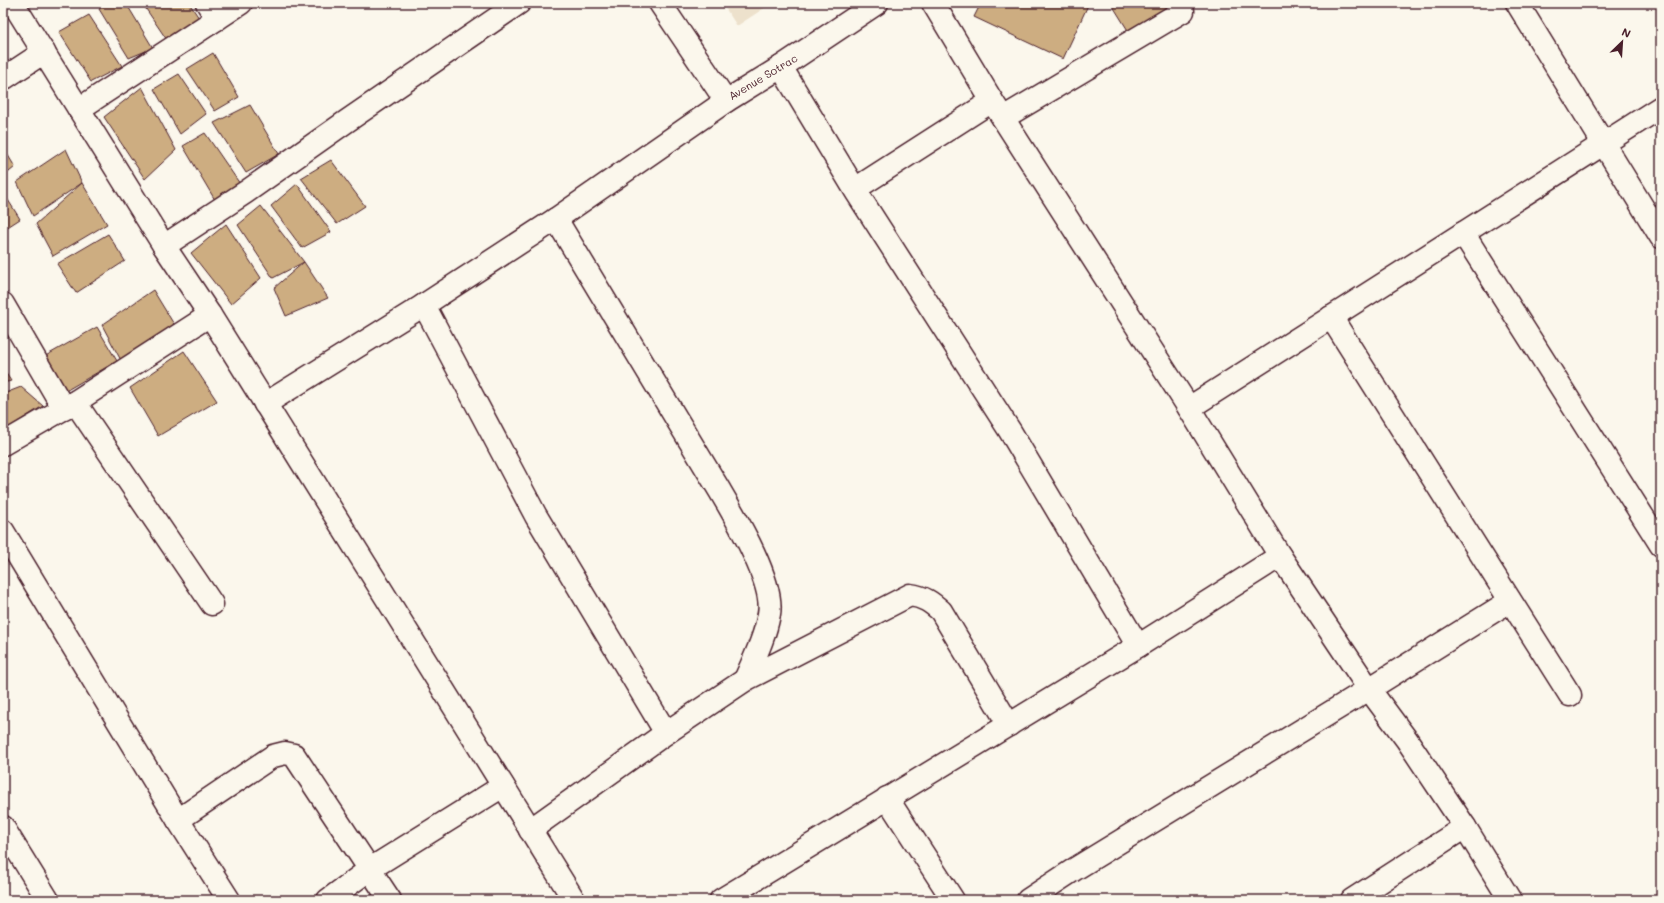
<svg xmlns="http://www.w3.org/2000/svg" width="1664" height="903" font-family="Mali,sans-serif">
<rect width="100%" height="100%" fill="#fbf7ec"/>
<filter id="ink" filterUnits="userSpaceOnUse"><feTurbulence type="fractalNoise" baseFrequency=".025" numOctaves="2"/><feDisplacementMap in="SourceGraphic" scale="8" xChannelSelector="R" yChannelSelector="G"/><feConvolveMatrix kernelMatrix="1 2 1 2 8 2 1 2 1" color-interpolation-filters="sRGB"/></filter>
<g filter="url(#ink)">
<path fill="#ede1cc" d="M722 3H772L737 26Z"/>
<g fill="#cdad81" stroke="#4a1f2b">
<path d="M109 3H126L153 48 129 58 99 9Z"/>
<path d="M142 3H189L199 18 167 40Z"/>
<path d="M981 3H1089L1063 59 974 17Z"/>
<path d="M1111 3H1182L1129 32Z"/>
<path d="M89 15 122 66 91 82 59 32Z"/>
<path d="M213 53 239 97 215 111 187 69Z"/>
<path d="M179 74 206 114 180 134 154 89Z"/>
<path d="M142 87 176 150 145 179 104 117Z"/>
<path d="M250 105 279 154 246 173 214 123Z"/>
<path d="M205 133 240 184 215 200 183 146Z"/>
<path d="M3 147 15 167 3 177Z"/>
<path d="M66 149 82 183 33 216 17 182Z"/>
<path d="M331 160 365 206 337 224 301 178Z"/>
<path d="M82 183 107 224 53 256 36 224Z"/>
<path d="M297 184 331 232 302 248 271 206Z"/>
<path d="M3 192 20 219 3 230Z"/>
<path d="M261 206 304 262 273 278 238 225Z"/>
<path d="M226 224 261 278 231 304 191 253Z"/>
<path d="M108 234 125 261 76 293 57 264Z"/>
<path d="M304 262 328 298 286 316 274 288Z"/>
<path d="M153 290 175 326 124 366 102 325Z"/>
<path d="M97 327 117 361 62 393 42 358Z"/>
<path d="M184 351 217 401 158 436 130 388Z"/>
<path d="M3 369 11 381 3 383Z"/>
<path d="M21 387 43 406 3 431V394Z"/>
</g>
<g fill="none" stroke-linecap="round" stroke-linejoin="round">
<defs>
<g id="minor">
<path d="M13 3 164 246 210 315 392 607 574 900"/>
<path d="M207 3 217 19"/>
<path d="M660 3 726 101 781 67 877 3"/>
<path d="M933 3 992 101 1189 408 1280 556 1369 689 1407 740 1465 827 1510 900"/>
<path d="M1517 3 1661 237"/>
<path d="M781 67 857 193 1010 431 1138 646"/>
<path d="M3 79 44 52"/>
<path d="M79 109 241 3"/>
<path d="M1003 118 1183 11"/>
<path d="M855 189 992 101"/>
<path d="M556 219 720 491C736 518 775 583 769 614 765 637 754 659 745 680"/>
<path d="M1463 233 1661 545"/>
<path d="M164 246 246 192 347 121 519 3"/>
<path d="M3 304 64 409"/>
<path d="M424 305 536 516 666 733"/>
<path d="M1331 317 1570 695"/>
<path d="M75 402 212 604"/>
<path d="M265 404 424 305 556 219 726 101"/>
<path d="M1189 408 1661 107"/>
<path d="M3 444 75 402 210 315"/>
<path d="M3 531 178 820 229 900"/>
<path d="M887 798 953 900"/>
<path d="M178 820 273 756 285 753 294 755 390 900"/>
<path d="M3 827 48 900"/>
<path d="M530 830 666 733 745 680 910 595C924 597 931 602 941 611L1009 725"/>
<path d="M328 900 370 869 503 786"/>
<path d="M721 900 1138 646 1280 556"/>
<path d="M1028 900 1075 869 1369 689 1510 601"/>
<path d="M1352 900 1465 827"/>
</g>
</defs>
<use href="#minor" stroke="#4a1f2b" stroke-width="25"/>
<use href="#minor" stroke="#fbf7ec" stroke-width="22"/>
</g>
</g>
<g text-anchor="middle" stroke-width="4" stroke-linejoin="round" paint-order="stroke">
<g font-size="11" fill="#4a1f2b" stroke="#fbf7ec">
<text transform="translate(763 77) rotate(-31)" y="4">Avenue Sotrac</text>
</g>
</g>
<rect width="1664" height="903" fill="none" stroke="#fbf7ec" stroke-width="16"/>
<rect x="8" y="8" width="1648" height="887" fill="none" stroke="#4a1f2b" stroke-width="1.5" filter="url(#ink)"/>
<g transform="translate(1622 42) rotate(25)" stroke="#fbf7ec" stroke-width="3" paint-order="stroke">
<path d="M0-3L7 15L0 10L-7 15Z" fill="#4a1f2b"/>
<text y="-6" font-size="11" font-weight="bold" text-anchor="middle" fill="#4a1f2b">N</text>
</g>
</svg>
